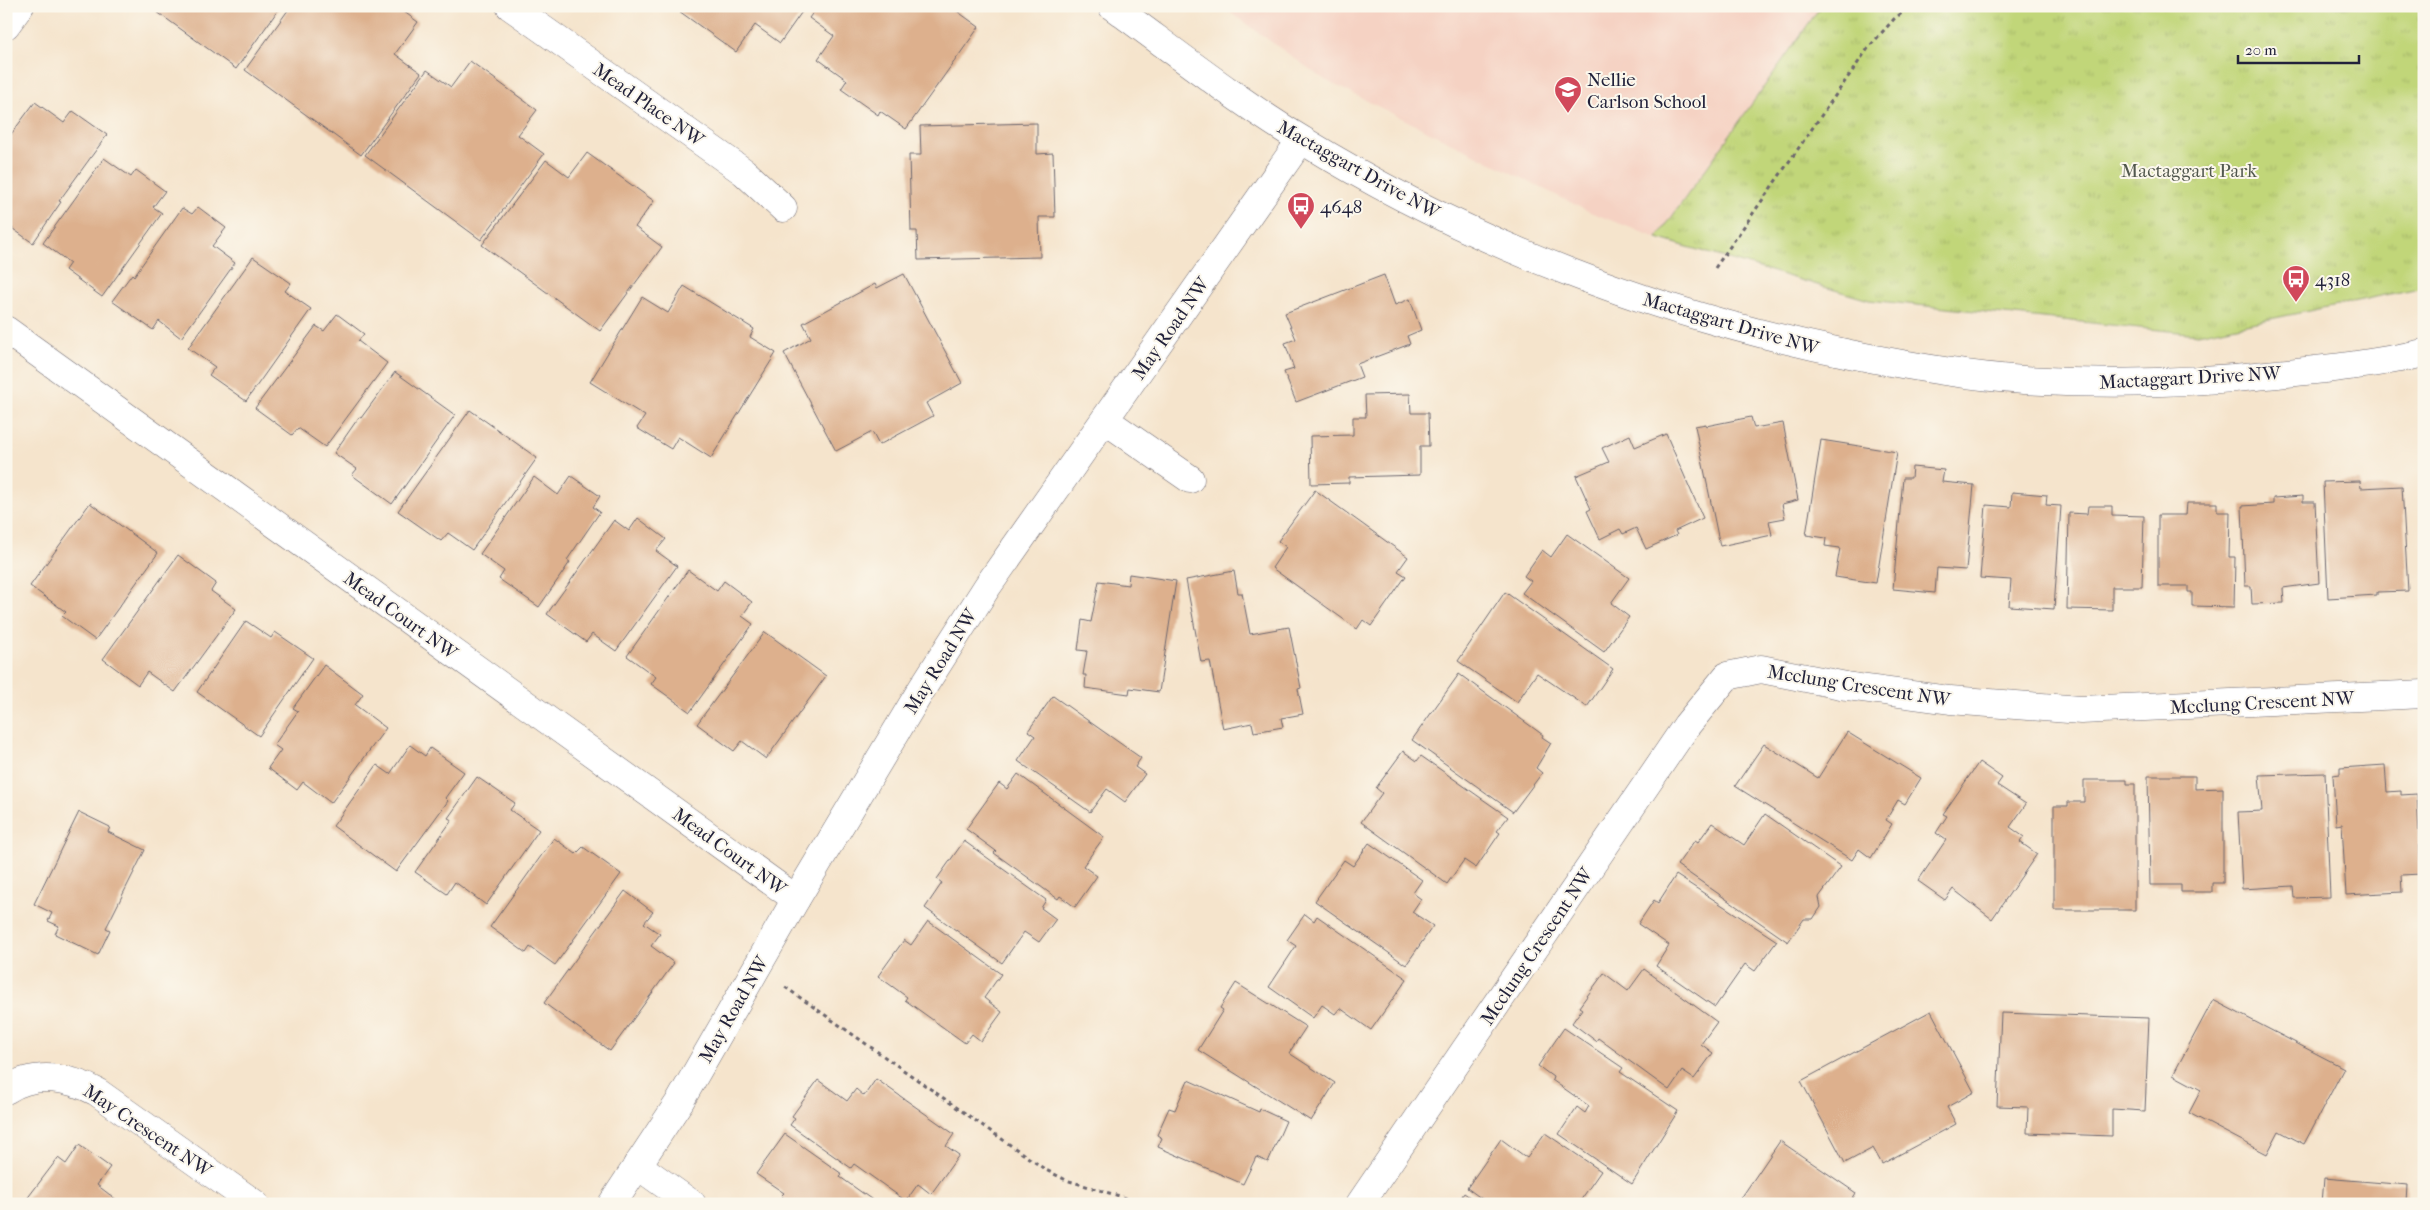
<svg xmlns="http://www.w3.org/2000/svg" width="2430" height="1210" font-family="'IM FELL French Canon',serif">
<defs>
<pattern id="grass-tufts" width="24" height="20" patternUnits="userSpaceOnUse" patternTransform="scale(1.25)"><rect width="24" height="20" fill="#c1d679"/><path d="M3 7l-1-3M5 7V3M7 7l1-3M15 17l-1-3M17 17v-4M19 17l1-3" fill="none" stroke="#a6b76a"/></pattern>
</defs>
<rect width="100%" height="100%" fill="#fbf7ec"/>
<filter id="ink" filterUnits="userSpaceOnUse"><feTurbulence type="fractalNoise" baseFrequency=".02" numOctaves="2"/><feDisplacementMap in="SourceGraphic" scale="10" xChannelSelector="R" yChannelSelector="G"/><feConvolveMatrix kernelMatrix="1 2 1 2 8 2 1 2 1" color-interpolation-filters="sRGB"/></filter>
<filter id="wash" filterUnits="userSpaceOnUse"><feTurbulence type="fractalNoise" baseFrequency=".0096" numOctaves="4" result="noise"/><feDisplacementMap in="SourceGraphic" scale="20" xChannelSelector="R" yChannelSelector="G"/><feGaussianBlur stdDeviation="1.12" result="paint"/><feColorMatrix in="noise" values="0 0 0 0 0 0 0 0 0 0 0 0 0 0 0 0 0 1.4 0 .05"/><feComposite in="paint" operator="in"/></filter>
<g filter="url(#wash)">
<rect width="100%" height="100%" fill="#f5e4cc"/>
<path fill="#f5d2c3" d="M1221 6H1821L1657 238 1590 212 1325 80Z"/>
<path fill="url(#grass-tufts)" stroke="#727c5a" d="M1821 6H2424V287L2198 334 1869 300 1657 238Z"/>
<g id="blocks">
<g fill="#ddb08d">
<path d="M155 6H281L236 69 153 9Z"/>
<path d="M291 6H396L418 22 395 54 421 73 361 155 245 70Z"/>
<path d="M672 6H806L780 43 755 25 736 52Z"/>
<path d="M818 6H950L979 27 906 129 880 111 878 115 841 89 847 80 818 59 834 36 809 18Z"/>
<path d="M470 61 537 110 518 135 544 154 481 240 365 155 427 70 451 87Z"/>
<path d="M35 102 64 123 73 111 107 135 59 201 61 202 33 243 6 224V141Z"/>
<path d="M1037 123V154L1053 153 1055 217H1039L1040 257 918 260 917 231H911L909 155H921L920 126Z"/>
<path d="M587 153 654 201 635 227 662 247 600 331 482 245 546 160 569 177Z"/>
<path d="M104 158 131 177 136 170 165 191 153 207 162 213 102 297 65 270 70 263 43 243Z"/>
<path d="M198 207 226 228 212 246 235 263 181 338 159 321 153 330 112 301 132 274 134 276 182 208 192 214Z"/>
<path d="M253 257 291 283 285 291 311 309 246 401 209 375 215 367 188 348Z"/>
<path d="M904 274 962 383 926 403 933 416 879 445 872 432 836 451 784 353 811 338 803 323 875 284 877 288Z"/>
<path d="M1384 275 1395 305 1410 299 1421 330 1407 336 1410 344 1357 364 1362 377 1296 402 1284 372 1294 369 1285 343 1296 339 1285 313Z"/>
<path d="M684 286 754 329 750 337 776 353 711 458 678 437 671 449 637 428 645 416 590 382 642 297 668 313Z"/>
<path d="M337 314 364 334 358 341 387 363 325 447 298 428 292 435 255 408 316 326 324 331Z"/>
<path d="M395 372 455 415 392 504 352 475 357 469 334 453 359 417 361 418Z"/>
<path d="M1410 394 1411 413H1428L1429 446H1420V475L1349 477V483L1311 484 1310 436 1353 435V417H1366L1365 395Z"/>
<path d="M470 410 537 458 472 550 448 533 441 541 398 511Z"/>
<path d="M1751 417 1754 428 1783 423 1798 500 1782 504 1785 518 1769 521 1772 535 1720 546 1695 426 1706 424V426Z"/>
<path d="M1666 434 1703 518 1675 531 1677 535 1646 549 1636 528 1623 534 1620 529 1600 539 1587 511 1591 509 1576 476 1609 462 1602 448 1630 435 1635 447Z"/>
<path d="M1821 440 1897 452 1876 583 1835 577 1840 548 1825 546 1826 538 1806 535Z"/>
<path d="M1912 467 1944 470 1942 482 1974 485 1966 570 1937 568 1935 593 1893 589 1903 478H1911Z"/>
<path d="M571 476 600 496 593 507 600 512 567 560 570 562 539 607 499 579 504 571 480 554 534 477 558 495Z"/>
<path d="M2360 481 2361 488 2402 486 2408 591 2377 592V595L2328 598 2323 482Z"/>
<path d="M1315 490 1408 557 1398 571 1406 576 1371 626 1363 620 1357 629 1272 568 1286 547 1278 541Z"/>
<path d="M2012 492 2047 495 2046 505 2061 506 2054 609 2009 606 2011 580 1980 578 1986 505 2011 507Z"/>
<path d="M2303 496V502H2315L2319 583 2283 588 2284 603 2252 604 2251 586H2245L2242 506 2273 504V498Z"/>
<path d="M90 503 158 553 95 640 62 616 66 612 30 586Z"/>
<path d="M2187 503H2217V512H2230L2229 557H2235L2234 607 2192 606V592H2188V586H2158V515H2186Z"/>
<path d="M2088 506H2112V515L2144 516 2142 587H2112V610L2067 609 2069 513 2087 514Z"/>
<path d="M638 518 666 539 656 551 677 566 616 651 592 634 586 642 547 614 614 520 629 531Z"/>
<path d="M1567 534 1629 578 1611 603 1629 617 1604 652 1522 593 1531 581 1524 576 1542 550 1551 557Z"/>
<path d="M178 555 216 583 211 591 236 609 175 692 147 672 138 685 103 659Z"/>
<path d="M688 570 717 591 724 581 752 602 742 616 753 624 690 712 651 684 656 677 627 656Z"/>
<path d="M1234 571 1238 593H1242L1250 634 1289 627 1301 688 1298 689 1303 714 1281 718 1283 727 1254 732 1252 723 1223 729 1210 661 1201 662 1186 580Z"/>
<path d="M1129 574 1176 581 1159 692 1130 688 1129 694 1085 688 1086 675H1083L1087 651 1078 650 1082 620 1091 622 1099 581 1128 585Z"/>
<path d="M1505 592 1613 669 1587 707 1537 673 1517 702 1458 661Z"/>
<path d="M246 621 271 638 275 632 313 658 259 736 197 692Z"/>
<path d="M765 632 826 676 766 759 742 741 734 751 697 724Z"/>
<path d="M324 665 363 694 355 705 386 728 331 803 303 782 297 790 268 768 281 750 274 745 298 711 293 708Z"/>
<path d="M1459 674 1543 735 1542 737 1551 743 1536 768 1542 773 1513 812 1412 740Z"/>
<path d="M1053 696 1141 758 1135 767 1145 774 1125 802 1107 789 1090 812 1018 761 1035 736 1028 731Z"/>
<path d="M1847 732 1921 778 1905 804 1898 800 1886 820 1892 824 1871 858 1859 849 1852 860 1735 786 1764 744 1818 778Z"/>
<path d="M410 745 425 756 430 748 464 772 445 798 448 801 396 872 333 826 377 765 390 774Z"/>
<path d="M1403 751 1417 761 1421 756 1508 817 1497 831 1500 833 1476 868 1464 860 1447 884 1361 822 1382 793 1376 788Z"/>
<path d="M1979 762 2002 778 1997 785 2026 804 2010 827 2024 837 2020 842 2037 854 1992 919 1953 889 1945 900 1918 881 1946 840 1936 833 1947 816 1943 814Z"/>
<path d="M2385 765 2387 792 2401 791V795L2417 794 2421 874 2401 875 2402 892 2346 895 2342 824 2336 825 2333 775 2340 774V768Z"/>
<path d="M2325 773 2330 897 2294 898 2293 886 2242 889 2238 812 2262 811 2259 775Z"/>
<path d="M1018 774 1104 837 1083 866 1097 876 1075 907 1060 896 1058 899 994 853 996 851 966 829 999 783 1007 789Z"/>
<path d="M2148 776H2195V789L2223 788V883H2212V892H2181V885H2150Z"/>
<path d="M477 777 515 803 510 810 539 830 486 905 455 882 447 894 415 872 452 820 448 818Z"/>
<path d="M2084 780H2127V784H2135V910H2054V806H2068V802H2084Z"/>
<path d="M79 812 110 827 108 832 145 850 106 928 110 930 98 955 55 934 59 926 48 921 52 913 34 904Z"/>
<path d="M1765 814 1841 867 1819 897 1821 907 1813 919H1804L1788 942 1677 865 1695 840 1698 842 1712 823 1744 845Z"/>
<path d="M554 838 576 854 583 847 621 874 555 965 530 947 526 953 490 927Z"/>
<path d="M964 841 1046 900 1041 908 1056 919 1039 942 1024 932 1002 963 925 908 942 883 937 879Z"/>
<path d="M1369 843 1422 880 1413 893 1421 899 1412 912 1433 926 1406 965 1315 901 1344 860 1353 866Z"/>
<path d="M1676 875 1777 941 1755 971 1745 964 1715 1007 1656 966 1669 945 1638 924 1654 900 1658 903Z"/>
<path d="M625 891 653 912 644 923 660 934 651 946 674 963 610 1051 544 1003Z"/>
<path d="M1305 914 1314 921 1317 916 1407 979 1371 1030 1340 1008 1335 1014 1322 1005 1313 1018 1269 987 1296 946 1287 940Z"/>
<path d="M928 921 1001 974 984 998 1002 1012 981 1041 972 1034 965 1043 905 1000 907 997 878 976 904 940 911 945Z"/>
<path d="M1644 969 1717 1022 1701 1044 1713 1053 1694 1079 1682 1071 1669 1090 1598 1038 1596 1041 1572 1023 1582 1009 1579 1007 1604 973 1628 991Z"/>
<path d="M1236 983 1306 1027 1289 1053 1335 1083 1311 1121 1198 1050 1223 1010 1220 1008Z"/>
<path d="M2213 1000 2344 1068 2304 1144 2279 1131 2267 1154 2189 1113 2201 1090 2173 1075Z"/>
<path d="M1931 1011 1974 1092 1947 1107 1956 1124 1882 1164 1873 1148 1845 1163 1801 1081Z"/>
<path d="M2001 1013 2149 1018 2145 1111 2112 1109V1136L2027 1133 2028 1107 1997 1106Z"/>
<path d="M1564 1028 1623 1068 1620 1072 1678 1111 1632 1184 1559 1134 1577 1107 1585 1113 1589 1106 1552 1080 1553 1077 1538 1066Z"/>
<path d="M876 1079 954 1134 946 1146 959 1155 931 1194 918 1184 906 1201 854 1164 851 1168 790 1125 795 1118 792 1116 818 1080 847 1101 856 1089 864 1096Z"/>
<path d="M1188 1080 1259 1112 1260 1109 1286 1121 1268 1162 1256 1157 1243 1184 1158 1147 1162 1138 1157 1135 1169 1108 1175 1110Z"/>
<path d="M1545 1133 1601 1171 1578 1204H1489L1467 1188 1501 1139 1527 1158Z"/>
<path d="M785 1134 842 1174 840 1177 878 1204H792L781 1196 784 1193 756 1174Z"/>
<path d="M1780 1141 1856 1193 1849 1204H1737Z"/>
<path d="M79 1145 110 1167 97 1185 118 1201 116 1204H23L58 1158 66 1164Z"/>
<path d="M2324 1178 2408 1185 2407 1204H2322Z"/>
<path d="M1464 1193 1480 1204H1457Z"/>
</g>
</g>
</g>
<g filter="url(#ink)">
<use href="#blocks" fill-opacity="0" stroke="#6c666e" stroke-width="1"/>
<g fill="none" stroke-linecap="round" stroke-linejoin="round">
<defs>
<g id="minor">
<path d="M510 6 744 172 783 208"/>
<path d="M1112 6C1174 51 1236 100 1302 140 1469 243 1658 315 1850 354 1908 366 1966 376 2024 380 2109 385 2193 383 2277 374 2326 369 2376 364 2424 353"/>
<path d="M6 25 20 6"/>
<path d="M6 330 796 899"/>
<path d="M1105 420 1190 479"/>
<path d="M6 1090C35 1071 69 1077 97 1092L255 1204"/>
<path d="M637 1165 692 1204"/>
<path d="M612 1204 680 1101 796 899 923 687 987 587 1301 140"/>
<path d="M1360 1204 1687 725 1727 676 1761 669 1846 686 1950 700 2081 710 2424 694"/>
</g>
</defs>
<use href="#minor" stroke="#6c666e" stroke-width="29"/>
<g stroke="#6c666e" stroke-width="3" stroke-dasharray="4 4" stroke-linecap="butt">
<path d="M1715 268 1869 47 1894 19 1911 6"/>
<path d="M785 987 1046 1170 1066 1180 1146 1204"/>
</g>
<use href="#minor" stroke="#fff" stroke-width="28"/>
</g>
</g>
<defs>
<symbol id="school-pin" viewBox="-11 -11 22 30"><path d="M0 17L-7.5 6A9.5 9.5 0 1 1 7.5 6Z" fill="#d1495b" stroke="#fbf7ec"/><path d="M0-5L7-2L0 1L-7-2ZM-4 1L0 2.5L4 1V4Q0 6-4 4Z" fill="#fff"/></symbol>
<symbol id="bus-pin" viewBox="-11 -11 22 30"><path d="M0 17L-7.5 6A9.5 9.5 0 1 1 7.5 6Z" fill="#d1495b" stroke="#fbf7ec"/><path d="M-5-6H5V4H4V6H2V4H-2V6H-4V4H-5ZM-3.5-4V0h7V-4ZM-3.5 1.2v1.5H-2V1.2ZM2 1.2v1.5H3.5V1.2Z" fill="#fff"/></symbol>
</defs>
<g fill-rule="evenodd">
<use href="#school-pin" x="1552" y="74" width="32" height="43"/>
<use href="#bus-pin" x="1285" y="190" width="32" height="43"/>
<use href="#bus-pin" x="2280" y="263" width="32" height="43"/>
</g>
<g text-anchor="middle" stroke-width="4" stroke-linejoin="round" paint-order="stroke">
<g font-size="19" fill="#22223b" stroke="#fbf7ec" text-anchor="start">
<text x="1587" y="86">Nellie<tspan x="1587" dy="22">Carlson School</tspan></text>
<text x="1320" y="213">4648</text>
<text x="2315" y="286">4318</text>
</g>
<g font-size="19" fill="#22223b" stroke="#fbf7ec">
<text transform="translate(649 104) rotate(35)" y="7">Mead Place NW</text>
<text transform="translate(1359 169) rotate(29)" y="7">Mactaggart Drive NW</text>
<text transform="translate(1731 323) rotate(16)" y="7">Mactaggart Drive NW</text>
<text transform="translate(1170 328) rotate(-55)" y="7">May Road NW</text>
<text transform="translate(2190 377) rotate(-3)" y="7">Mactaggart Drive NW</text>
<text transform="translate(401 615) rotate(36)" y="7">Mead Court NW</text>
<text transform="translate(940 661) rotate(-58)" y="7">May Road NW</text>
<text transform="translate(1859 685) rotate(9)" y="7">Mcclung Crescent NW</text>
<text transform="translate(2262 702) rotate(-3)" y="7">Mcclung Crescent NW</text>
<text transform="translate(730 851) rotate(36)" y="7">Mead Court NW</text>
<text transform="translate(1536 946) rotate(-56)" y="7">Mcclung Crescent NW</text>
<text transform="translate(733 1009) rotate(-60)" y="7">May Road NW</text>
<text transform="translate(148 1130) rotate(34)" y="7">May Crescent NW</text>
</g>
<g font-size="19" fill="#52584e" stroke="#fbf7ec">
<text x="2189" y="177">Mactaggart Park</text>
</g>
</g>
<rect width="2430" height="1210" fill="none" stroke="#fbf7ec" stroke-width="25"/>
<path d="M2238 55v8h121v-8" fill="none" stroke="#22223b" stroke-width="2.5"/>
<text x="2245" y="55" font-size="15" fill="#22223b" stroke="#fbf7ec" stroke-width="4" paint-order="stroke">20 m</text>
</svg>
